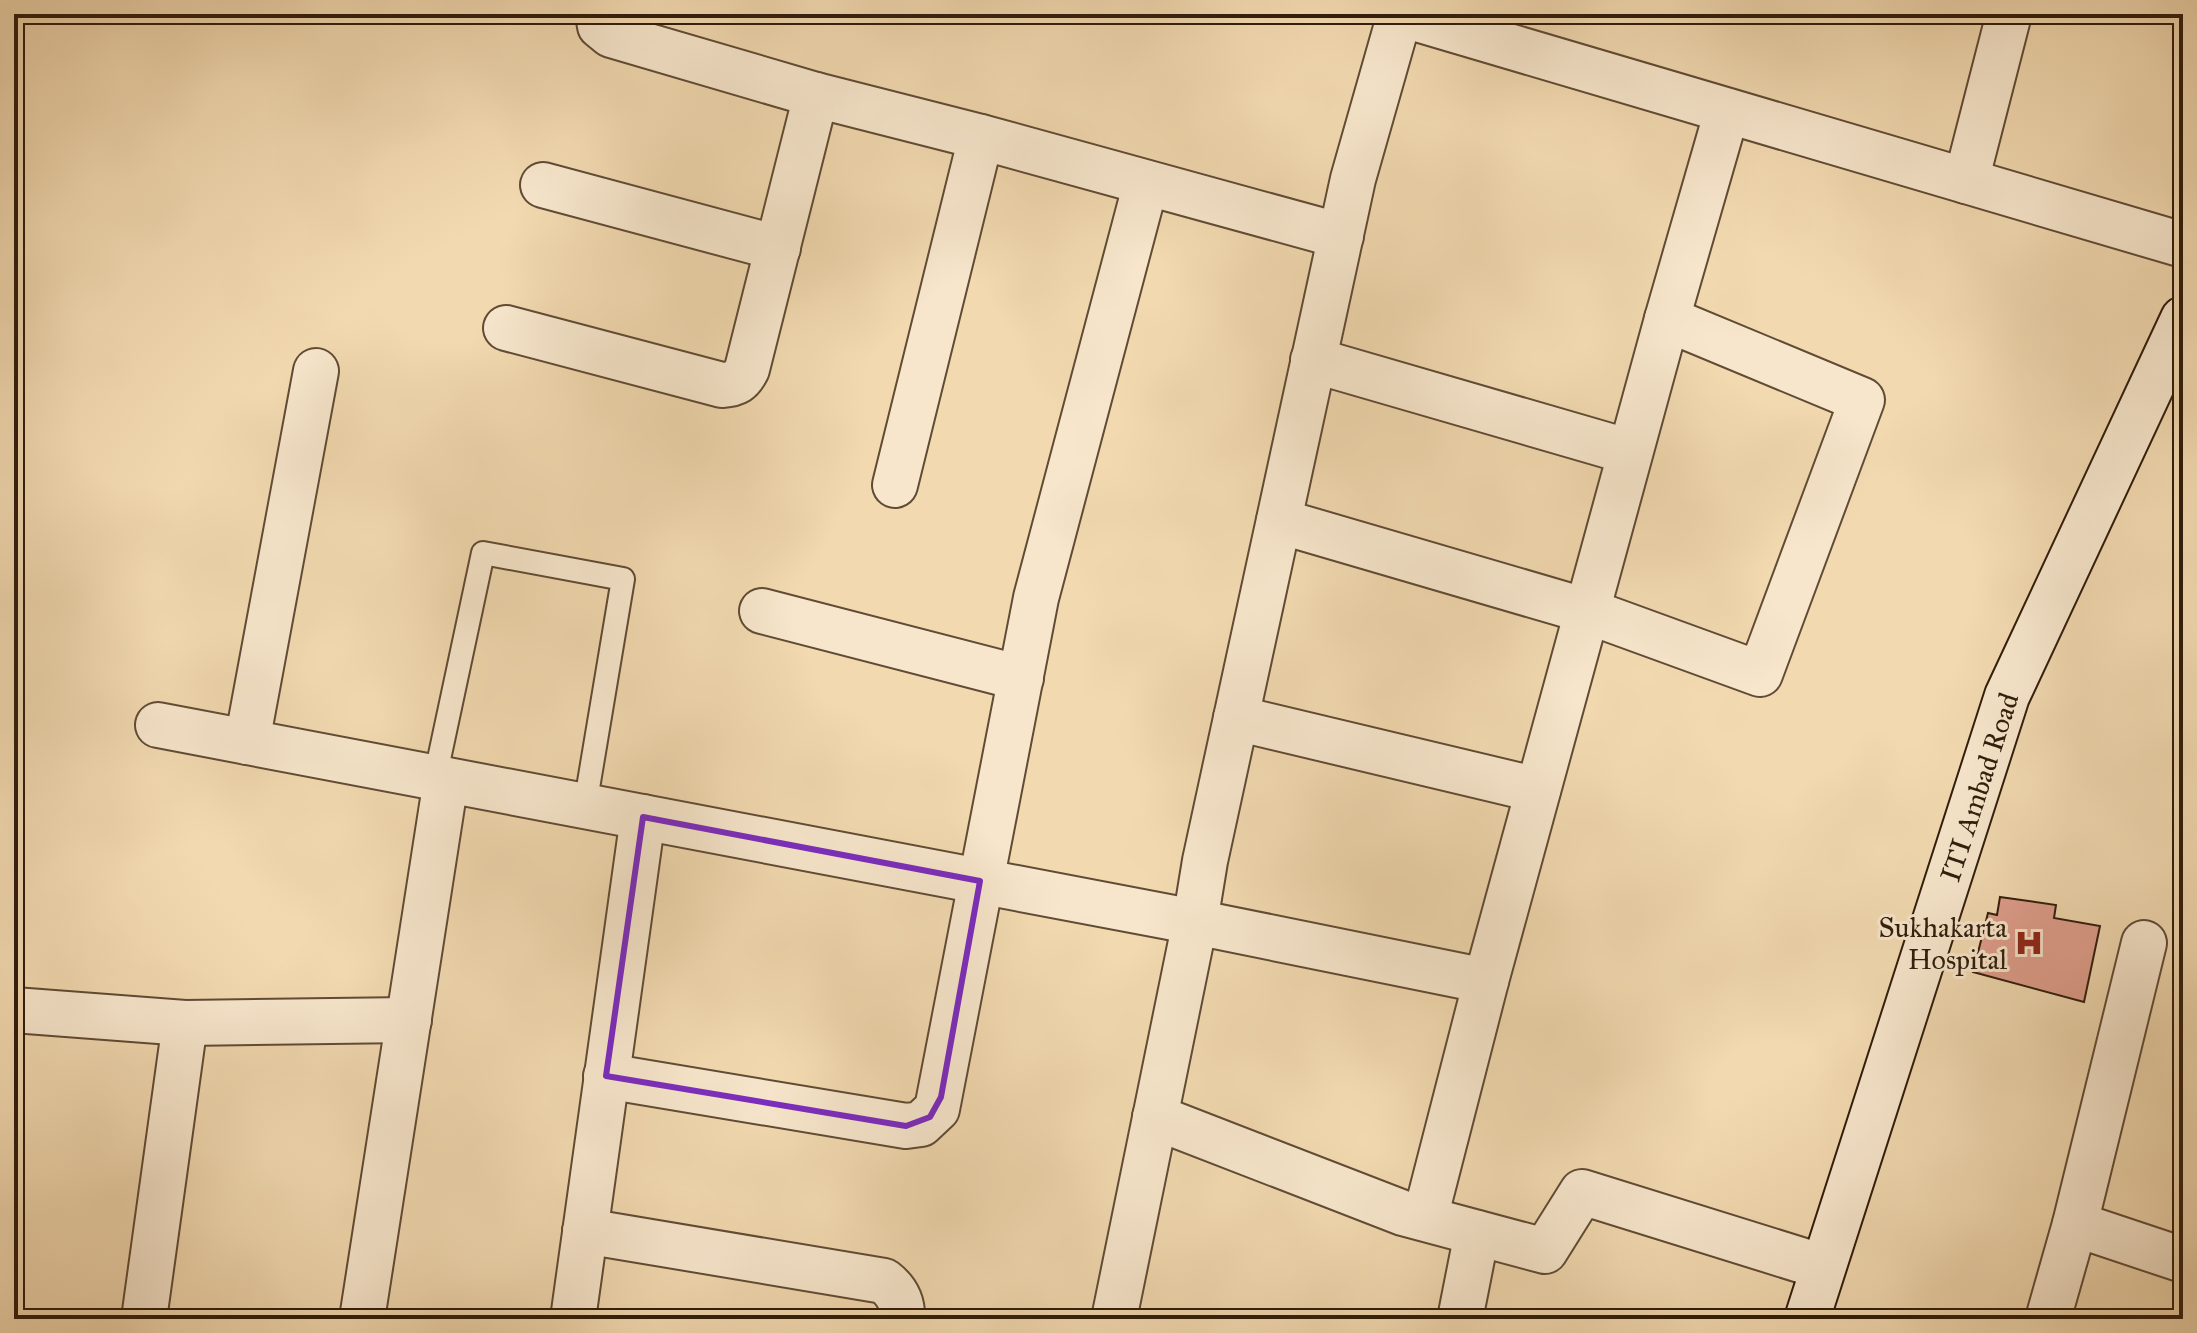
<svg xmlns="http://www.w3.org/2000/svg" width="2197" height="1333" font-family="'IM FELL Great Primer',serif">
<rect width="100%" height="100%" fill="#f2d9b0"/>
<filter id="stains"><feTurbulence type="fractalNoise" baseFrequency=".0025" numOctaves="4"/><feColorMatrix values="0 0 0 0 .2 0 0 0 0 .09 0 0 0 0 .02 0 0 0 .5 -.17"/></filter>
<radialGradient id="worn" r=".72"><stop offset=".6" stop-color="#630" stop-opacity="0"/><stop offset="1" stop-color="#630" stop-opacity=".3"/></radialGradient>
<path fill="#df9d8b" stroke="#301c0c" stroke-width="2" d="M2000 897 2056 905 2054 918 2100 926 2084 1002 1973 972 1988 913 1997 915Z"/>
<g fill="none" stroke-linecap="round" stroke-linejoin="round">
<defs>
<path id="lane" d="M435 778 483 553 623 579 585 806"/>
<g id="street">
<path d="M598 14 600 26 611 35 816 95 981 137 1341 236"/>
<path d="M1400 14 2183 245"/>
<path d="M1966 181 2009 14"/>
<path d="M543 185 778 248"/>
<path d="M506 328 722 385C736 384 741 381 747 369L816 95"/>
<path d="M1313 360 1630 452"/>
<path d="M895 485 981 137"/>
<path d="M1279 521 1587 611 1760 674 1862 400 1667 319"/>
<path d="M762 611 1021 678"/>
<path d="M1236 718 1538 790"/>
<path d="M158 725 1195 922 1486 981 1667 319 1727 111"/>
<path d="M247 742 316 371"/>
<path d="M14 1010 185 1023 409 1020"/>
<path d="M606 1076 906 1126 921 1124 937 1109 1036 598 1146 183"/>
<path d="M1155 1117 1403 1213 1545 1251 1582 1192 1823 1267"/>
<path d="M1425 1218 1486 981"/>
<path d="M2075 1224 2183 1260"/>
<path d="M585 1231 884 1281C897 1291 903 1302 902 1319"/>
<path d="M144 1319 185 1023"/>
<path d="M362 1319 446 780"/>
<path d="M573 1319 643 817"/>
<path d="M1114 1319 1195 922 1205 861 1353 179 1400 14"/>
<path d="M1460 1319 1477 1233"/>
<path d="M2048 1319 2075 1224 2144 943"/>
</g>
<path id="secondary" d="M1807 1319 2007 696 2183 319"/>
</defs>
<use href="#lane" stroke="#604b35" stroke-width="26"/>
<use href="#street" stroke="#604b35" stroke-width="48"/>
<use href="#secondary" stroke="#301c0c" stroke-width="48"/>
<use href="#lane" stroke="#f7e6cc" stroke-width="22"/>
<use href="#street" stroke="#f7e6cc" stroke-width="44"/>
<use href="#secondary" stroke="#f7e6cc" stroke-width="44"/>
</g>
<path fill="none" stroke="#7b2cbf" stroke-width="6" stroke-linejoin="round" d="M643 817 980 881 941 1097 930 1117 906 1126 606 1076Z"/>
<defs>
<symbol id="hospital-bare" viewBox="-9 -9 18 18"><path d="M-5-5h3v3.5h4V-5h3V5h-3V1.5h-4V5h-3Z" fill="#8f2418" stroke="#f7e6cc" stroke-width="2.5" paint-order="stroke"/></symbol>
</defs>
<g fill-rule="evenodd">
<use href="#hospital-bare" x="2009" y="923" width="40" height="40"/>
</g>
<g text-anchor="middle" stroke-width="6" stroke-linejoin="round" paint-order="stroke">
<g font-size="28" fill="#301c0c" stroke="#f7e6cc">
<text transform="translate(1979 787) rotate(-72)" y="10">ITI Ambad Road</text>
</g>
<g font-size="28" fill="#301c0c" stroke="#f7e6cc" text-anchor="end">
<text x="2007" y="937">Sukhakarta<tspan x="2007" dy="32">Hospital</tspan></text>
</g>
</g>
<rect width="2197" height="1333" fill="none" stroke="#f2d9b0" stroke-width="48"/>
<rect x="16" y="16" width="2165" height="1301" fill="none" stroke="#301c0c" stroke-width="4"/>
<rect x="24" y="24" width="2149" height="1285" fill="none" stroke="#301c0c" stroke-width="2"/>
<rect width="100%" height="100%" filter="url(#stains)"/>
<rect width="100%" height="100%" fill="url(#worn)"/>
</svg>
